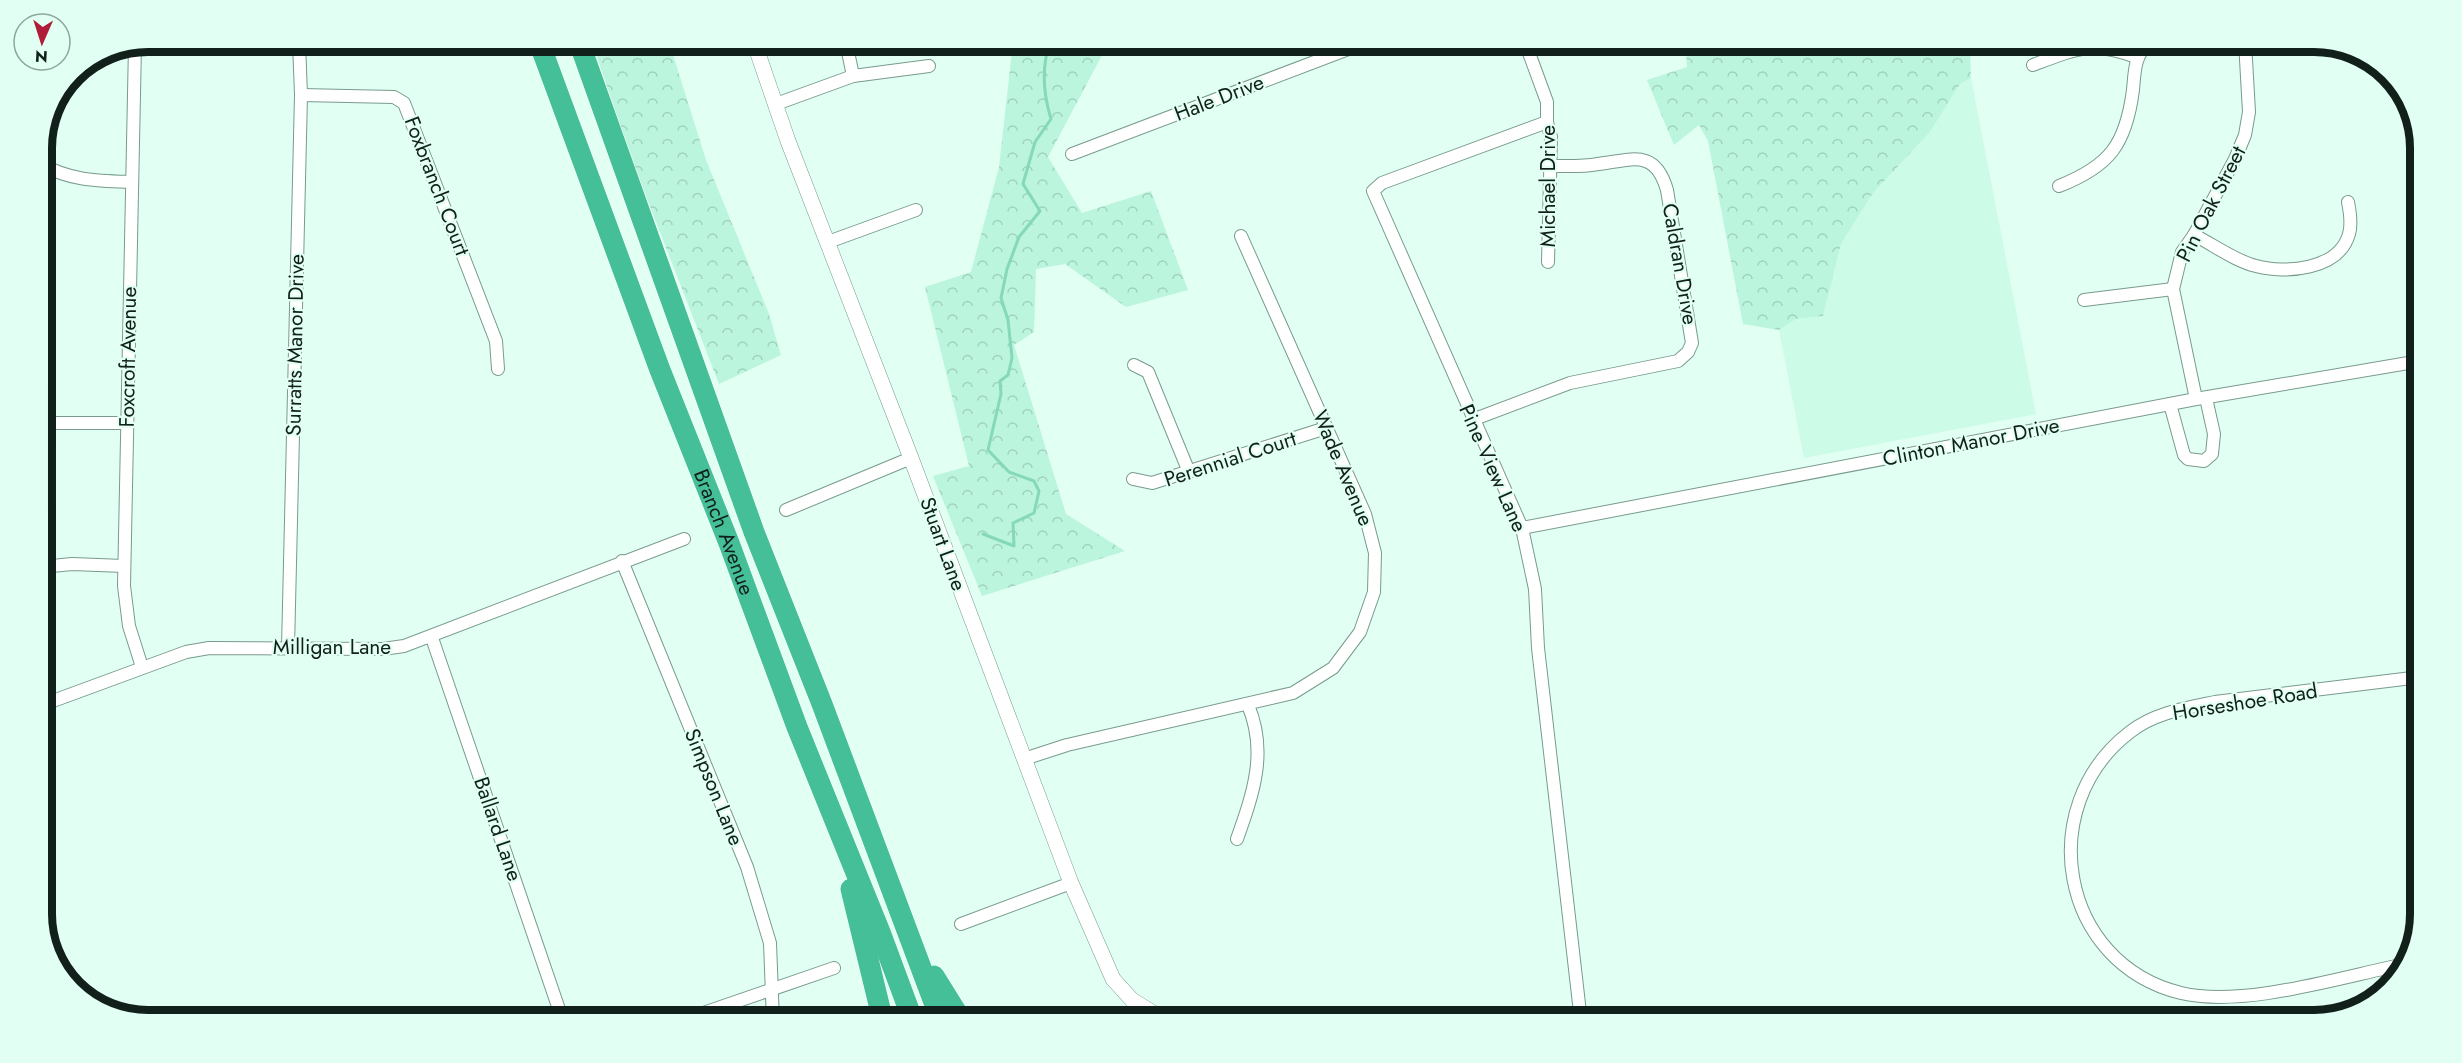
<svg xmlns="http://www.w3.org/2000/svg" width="2462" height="1063" font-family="Jost,sans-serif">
<defs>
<pattern id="forest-crowns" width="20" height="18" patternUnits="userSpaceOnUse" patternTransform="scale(1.5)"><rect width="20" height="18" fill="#bbf5dd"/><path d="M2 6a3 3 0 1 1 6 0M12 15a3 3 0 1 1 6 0" fill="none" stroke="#a0d2bd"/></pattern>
</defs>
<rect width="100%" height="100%" fill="#e1fff2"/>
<path fill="#ccfbe7" d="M1971 78 2036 414 1804 458 1779 330 1796 319 1823 316 1841 244 1873 193 1930 132 1960 84Z"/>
<g fill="url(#forest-crowns)">
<path d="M592 42H669L706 160 769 314 781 355 719 384 630 155Z"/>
<path d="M1013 42H1109L1048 157 1082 213 1151 191 1188 290 1126 307 1065 264 1036 269 1034 332 1014 345 1066 514 1125 551 982 596 933 476 969 466 925 287 971 272 999 167Z"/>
<path d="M1780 42H1977L1970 51 1971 78 1960 84 1930 132 1873 193 1841 244 1823 316 1796 319 1779 330 1743 324 1708 141 1699 125 1674 145 1647 80 1687 67 1686 49 1720 53Z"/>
</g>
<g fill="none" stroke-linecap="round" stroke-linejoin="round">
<path stroke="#85d8b8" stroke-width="3" d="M983 534 1014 546 1013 523 1034 513 1039 491 1034 481 1009 472 988 450 1001 394 1000 381 1008 375 1012 358 1008 320 1001 298 1007 269 1019 237 1040 211 1023 184 1035 142 1051 119C1043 93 1041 68 1050 42"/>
<defs>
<g id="minor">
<path d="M846 42 853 76"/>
<path d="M1525 42 1547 102V122L1551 137 1548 262"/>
<path d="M135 45 124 586 129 626 142 667"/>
<path d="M2033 65C2075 49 2093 40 2136 57"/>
<path d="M301 95 394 97 404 103 496 341 498 369"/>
<path d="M776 104 853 76 929 66"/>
<path d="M1547 122 1382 183 1373 191 1522 528 1535 589 1538 648 1581 1021"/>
<path d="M1072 154 1367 42"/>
<path d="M42 164C69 181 101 181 132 182"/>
<path d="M2059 186C2110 166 2126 144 2133 90 2135 69 2134 59 2148 42"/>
<path d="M2194 235C2214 245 2235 261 2256 266 2285 274 2339 270 2349 234 2352 224 2350 212 2348 202"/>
<path d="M828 242 916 210"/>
<path d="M2084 300 2173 289"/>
<path d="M1134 365 1148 372 1189 472"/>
<path d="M2196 399 2173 289 2182 252 2194 235 2235 159 2245 135 2249 112 2245 42"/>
<path d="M2170 404 2184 455 2188 459 2204 461 2212 454 2214 434 2206 398"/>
<path d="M1472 420 1570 383 1678 361 1688 352 1692 343 1667 190C1655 148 1632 160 1598 164 1582 167 1567 166 1550 166"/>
<path d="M42 423H126"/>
<path d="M1133 479 1152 483 1326 428"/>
<path d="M786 510 911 458"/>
<path d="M1522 528 2196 399 2420 361"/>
<path d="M622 561 747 867 770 943 773 1021"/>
<path d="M42 567 72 564 124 566"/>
<path d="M432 638 563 1021"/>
<path d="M288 648 301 95 299 42"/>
<path d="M42 705 186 652 209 648 383 649 404 646 684 539"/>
<path d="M1024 759 1067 745 1293 693 1333 668 1360 632 1374 592 1375 553 1365 514 1241 236"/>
<path d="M1237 839C1253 794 1268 752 1248 705"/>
<path d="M961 924 1071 883"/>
<path d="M2405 964C2341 977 2243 1008 2181 993 2059 963 2033 806 2130 732 2154 713 2186 708 2215 702L2420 677"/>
<path d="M680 1021 834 968"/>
</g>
<path id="tertiary" d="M754 42 788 141 911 458 1071 883 1113 979 1132 1000 1166 1021"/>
<g id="motorway">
<path id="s1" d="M539 42 660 370 729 543 797 727 880 932 913 1021"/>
<path d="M579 42 754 532 822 704 941 1021"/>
<path d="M851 889 883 1021"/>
<path d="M934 976 962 1021"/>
</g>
</defs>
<use href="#minor" stroke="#789b8d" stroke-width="14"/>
<use href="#tertiary" stroke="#789b8d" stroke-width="16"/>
<use href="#motorway" stroke="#fff" stroke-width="22"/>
<use href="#minor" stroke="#fff" stroke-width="12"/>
<use href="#tertiary" stroke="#fff" stroke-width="15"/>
<use href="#motorway" stroke="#45bf97" stroke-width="21"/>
</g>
<g text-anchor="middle" stroke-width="4.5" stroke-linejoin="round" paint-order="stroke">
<g font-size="21" fill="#12201b" stroke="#e1fff2">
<text transform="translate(1219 98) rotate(-21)" y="7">Hale Drive</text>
<text transform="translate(437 186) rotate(69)" y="7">Foxbranch Court</text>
<text transform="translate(1548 186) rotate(-90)" y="7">Michael Drive</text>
<text transform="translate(2211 204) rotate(-63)" y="7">Pin Oak Street</text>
<text transform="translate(1680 264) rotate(80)" y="7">Caldran Drive</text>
<text transform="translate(295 345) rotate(-89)" y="7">Surratts Manor Drive</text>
<text transform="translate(128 357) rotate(-89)" y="7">Foxcroft Avenue</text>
<text transform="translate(1971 442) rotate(-11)" y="7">Clinton Manor Drive</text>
<text transform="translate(1230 459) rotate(-18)" y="7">Perennial Court</text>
<text transform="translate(1343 468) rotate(67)" y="7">Wade Avenue</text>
<text transform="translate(1493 468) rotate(66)" y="7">Pine View Lane</text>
<text dy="7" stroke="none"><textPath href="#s1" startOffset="524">Branch Avenue</textPath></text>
<text transform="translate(943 544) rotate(70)" y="7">Stuart Lane</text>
<text x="332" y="654">Milligan Lane</text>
<text transform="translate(2245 702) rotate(-9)" y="7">Horseshoe Road</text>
<text transform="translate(714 787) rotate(68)" y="7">Simpson Lane</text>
<text transform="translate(498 829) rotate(71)" y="7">Ballard Lane</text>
</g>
</g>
<path d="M0 0H2462V1063H0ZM148 52H2314A96 96 0 0 1 2410 148V914A96 96 0 0 1 2314 1010H148A96 96 0 0 1 52 914V148A96 96 0 0 1 148 52Z" fill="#e1fff2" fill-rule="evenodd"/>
<path fill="none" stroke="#12201b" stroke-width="8" d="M148 52H2314A96 96 0 0 1 2410 148V914A96 96 0 0 1 2314 1010H148A96 96 0 0 1 52 914V148A96 96 0 0 1 148 52Z"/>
<g transform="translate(42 42) rotate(183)"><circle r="28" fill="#e1fff2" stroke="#8ea69c" stroke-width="1.5"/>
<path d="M0-4.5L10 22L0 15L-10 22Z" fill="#b01c39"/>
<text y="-9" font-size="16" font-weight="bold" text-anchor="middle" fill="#12201b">N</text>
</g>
</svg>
